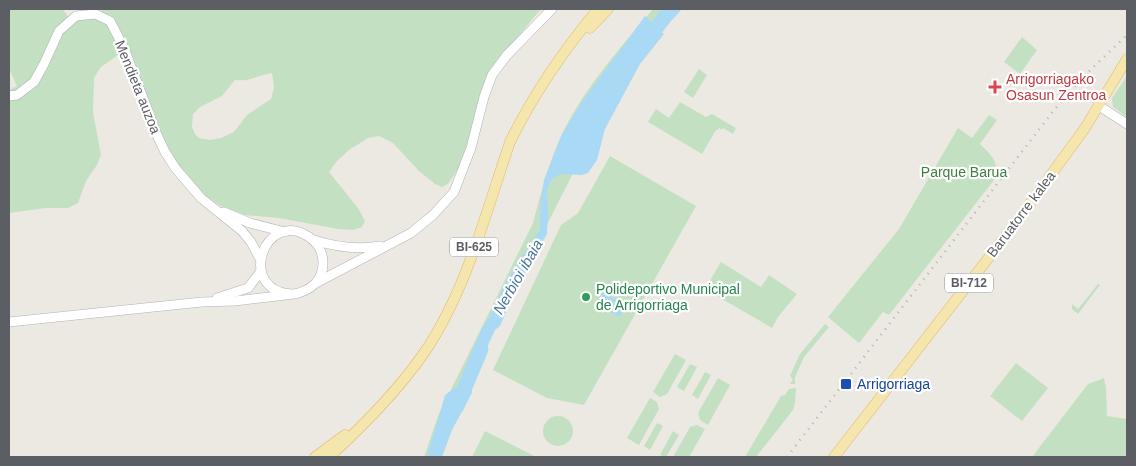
<svg xmlns="http://www.w3.org/2000/svg" width="1136" height="466" font-family="Helvetica,sans-serif">
<rect width="100%" height="100%" fill="#ece9e3"/>
<g fill="#c3e1c2" fill-rule="evenodd">
<path d="M9 9H63L69 18 102 13 101 9H541L505 52 469 137 460 166 448 184 442 187 435 184 419 171 393 143 379 136 368 138 349 150 336 162 329 172 358 208 365 221 362 227 353 230 338 229 279 218 244 215 221 206 204 195 168 154 121 53 101 67 94 78 93 112 101 155 97 165 86 181 78 203 68 208H46L9 213V90L17 86 9 69ZM272 73 274 87 271 99 247 115 234 132 221 138 210 140 199 138 195 134 192 127 193 114 200 107 222 96 235 80C250 82 257 75 272 73Z"/>
<path d="M653 9H670L633 55 453 410 437 457H424L438 416 533 223C541 193 549 161 563 132 586 86 620 48 653 9Z"/>
<path d="M1022 37 1037 50 1020 74 1004 62Z"/>
<path d="M699 69 707 75 693 98 684 92Z"/>
<path d="M1127 76V117L1113 107 1112 98Z"/>
<path d="M680 102 706 117 712 114 736 128 733 134 723 128 722 130 719 128 718 130H716L702 154 648 122 656 109 669 118Z"/>
<path d="M989 115 997 120 980 144C992 156 1000 162 994 180L889 315 883 312 859 343 828 317 899 229 958 128 972 138Z"/>
<path d="M610 156 696 206 584 405 547 398 493 370 561 225 578 213Z"/>
<path d="M721 262 761 287 769 275 797 294 778 317 772 328 705 289Z"/>
<path d="M1098 284 1100 285 1078 314 1072 309V304L1078 309Z"/>
<path d="M825 324 829 327 804 357 795 377V384H790L793 379 790 376 800 354Z"/>
<path d="M675 354 686 360 667 394 660 397 653 392Z"/>
<path d="M1016 363 1048 388 1022 421 990 396Z"/>
<path d="M690 364 697 367 684 391 677 387Z"/>
<path d="M705 372 711 375 698 399 692 395Z"/>
<path d="M718 378 730 385 708 425 700 420 698 413Z"/>
<path d="M1104 378 1106 388 1107 416 1127 419V457H1032L1088 384Z"/>
<path d="M796 388 795 403 793 410 756 457H745L781 396 785 395 789 389Z"/>
<path d="M650 398 657 402 659 409 639 445 627 438Z"/>
<circle cx="558" cy="431" r="15"/>
<path d="M657 423 663 426 650 450 644 446Z"/>
<path d="M697 425 705 429 689 457H673L690 427Z"/>
<path d="M485 431 536 457H472Z"/>
<path d="M673 431 679 435 666 457 660 455Z"/>
</g>
<g fill="#aad9f5">
<path d="M662 9H682L673 19Z"/>
<path d="M645 16 664 34 640 64 605 129 597 160 588 173 582 175 561 174 553 178 550 183 547 192 548 213 547 234 516 289 500 326 495 330 478 367 467 366 482 328 489 318 506 282 521 257 530 246 540 229V207L544 180 562 134 581 103Z"/>
<path d="M602 293 626 305 620 317 596 305Z"/>
<path d="M456 387H472V393L452 430 442 457H427L445 395Z"/>
</g>
<g fill="none" stroke-linecap="round" stroke-linejoin="round">
<g stroke="#aad9f5" stroke-width="15">
<path d="M646 41 671 9"/>
<path d="M457 406 481 349"/>
</g>
<defs>
<g id="minor">
<path d="M9 96 17 95 34 82 44 64 59 31 76 16 95 14 110 21 124 48 157 135 165 152 176 169 201 198 242 231 251 242 260 259"/>
<path d="M1099 106 1127 124"/>
<path d="M224 212 250 223 285 232"/>
<path d="M314 240C336 247 358 250 380 246"/>
<path d="M316 283 411 233 433 215 454 192 471 148 484 97 492 75 507 55 552 9"/>
<path d="M217 298 248 288 261 271"/>
<path d="M9 322 202 302 235 301 294 294C310 291 323 281 323 263 323 253 318 243 309 237 265 207 234 292 294 294"/>
</g>
<g id="major">
<path d="M590 28 608 9"/>
<path d="M315 457 345 435"/>
<path d="M329 457C363 426 397 392 424 353 466 292 486 212 510 142 534 93 563 51 598 9"/>
<path d="M834 457 1018 220 1085 128 1127 59"/>
</g>
</defs>
<use href="#minor" stroke="#b0b3b6" stroke-width="10"/>
<use href="#major" stroke="#e1b767" stroke-width="11"/>
<use href="#minor" stroke="#fff" stroke-width="9"/>
<use href="#major" stroke="#f5e6ae" stroke-width="10"/>
<path stroke="#b1b2b2" stroke-width="2.5" stroke-dasharray="1 6" stroke-linecap="butt" d="M787 457 1054 110 1085 75 1127 35"/>
</g>
<path fill="#e0444e" stroke="#fff" stroke-width="2" d="M992.5 79.5h5v5h5v5h-5v5h-5v-5h-5v-5h5z"/>
<circle fill="#2e9e5b" stroke="#fff" stroke-width="2" cx="586" cy="297" r="5"/>
<rect fill="#1a4fb4" stroke="#fff" stroke-width="2" x="840" y="378" width="12" height="12" rx="2.5"/>
<g text-anchor="middle" stroke-width="4.5" stroke-linejoin="round" paint-order="stroke">
<g fill="#fff" stroke="#8c8e91" stroke-width="1">
<rect x="450" y="237.5" width="48" height="19" rx="4"/>
<rect x="945" y="273.5" width="48" height="19" rx="4"/>
</g>
<g font-size="12" font-weight="bold" fill="#5b5e62">
<text x="474" y="251">BI-625</text>
<text x="969" y="287">BI-712</text>
</g>
<g font-size="14" fill="#be3a42" stroke="#fff" text-anchor="start">
<text x="1006" y="84">Arrigorriagako<tspan x="1006" dy="16">Osasun Zentroa</tspan></text>
</g>
<g font-size="14" fill="#5b5e62" stroke="#fff">
<text transform="translate(138 87) rotate(68)" y="5">Mendieta auzoa</text>
<text transform="translate(1021 214) rotate(-53)" y="5">Baruatorre kalea</text>
</g>
<g font-size="14" fill="#3e7e3e" stroke="#fff">
<text x="964" y="177">Parque Barua</text>
</g>
<g font-size="14" fill="#27864d" stroke="#fff" text-anchor="start">
<text x="596" y="294">Polideportivo Municipal<tspan x="596" dy="16">de Arrigorriaga</tspan></text>
</g>
<g font-size="14" fill="#164399" stroke="#fff" text-anchor="start">
<text x="857" y="389">Arrigorriaga</text>
</g>
<g font-size="15" font-style="italic" fill="#47759c" stroke="#fff">
<text transform="translate(518 277) rotate(-60)" y="5">Nerbioi ibaia</text>
</g>
</g>
<rect width="1136" height="466" fill="none" stroke="#5b5e62" stroke-width="20"/>
</svg>
